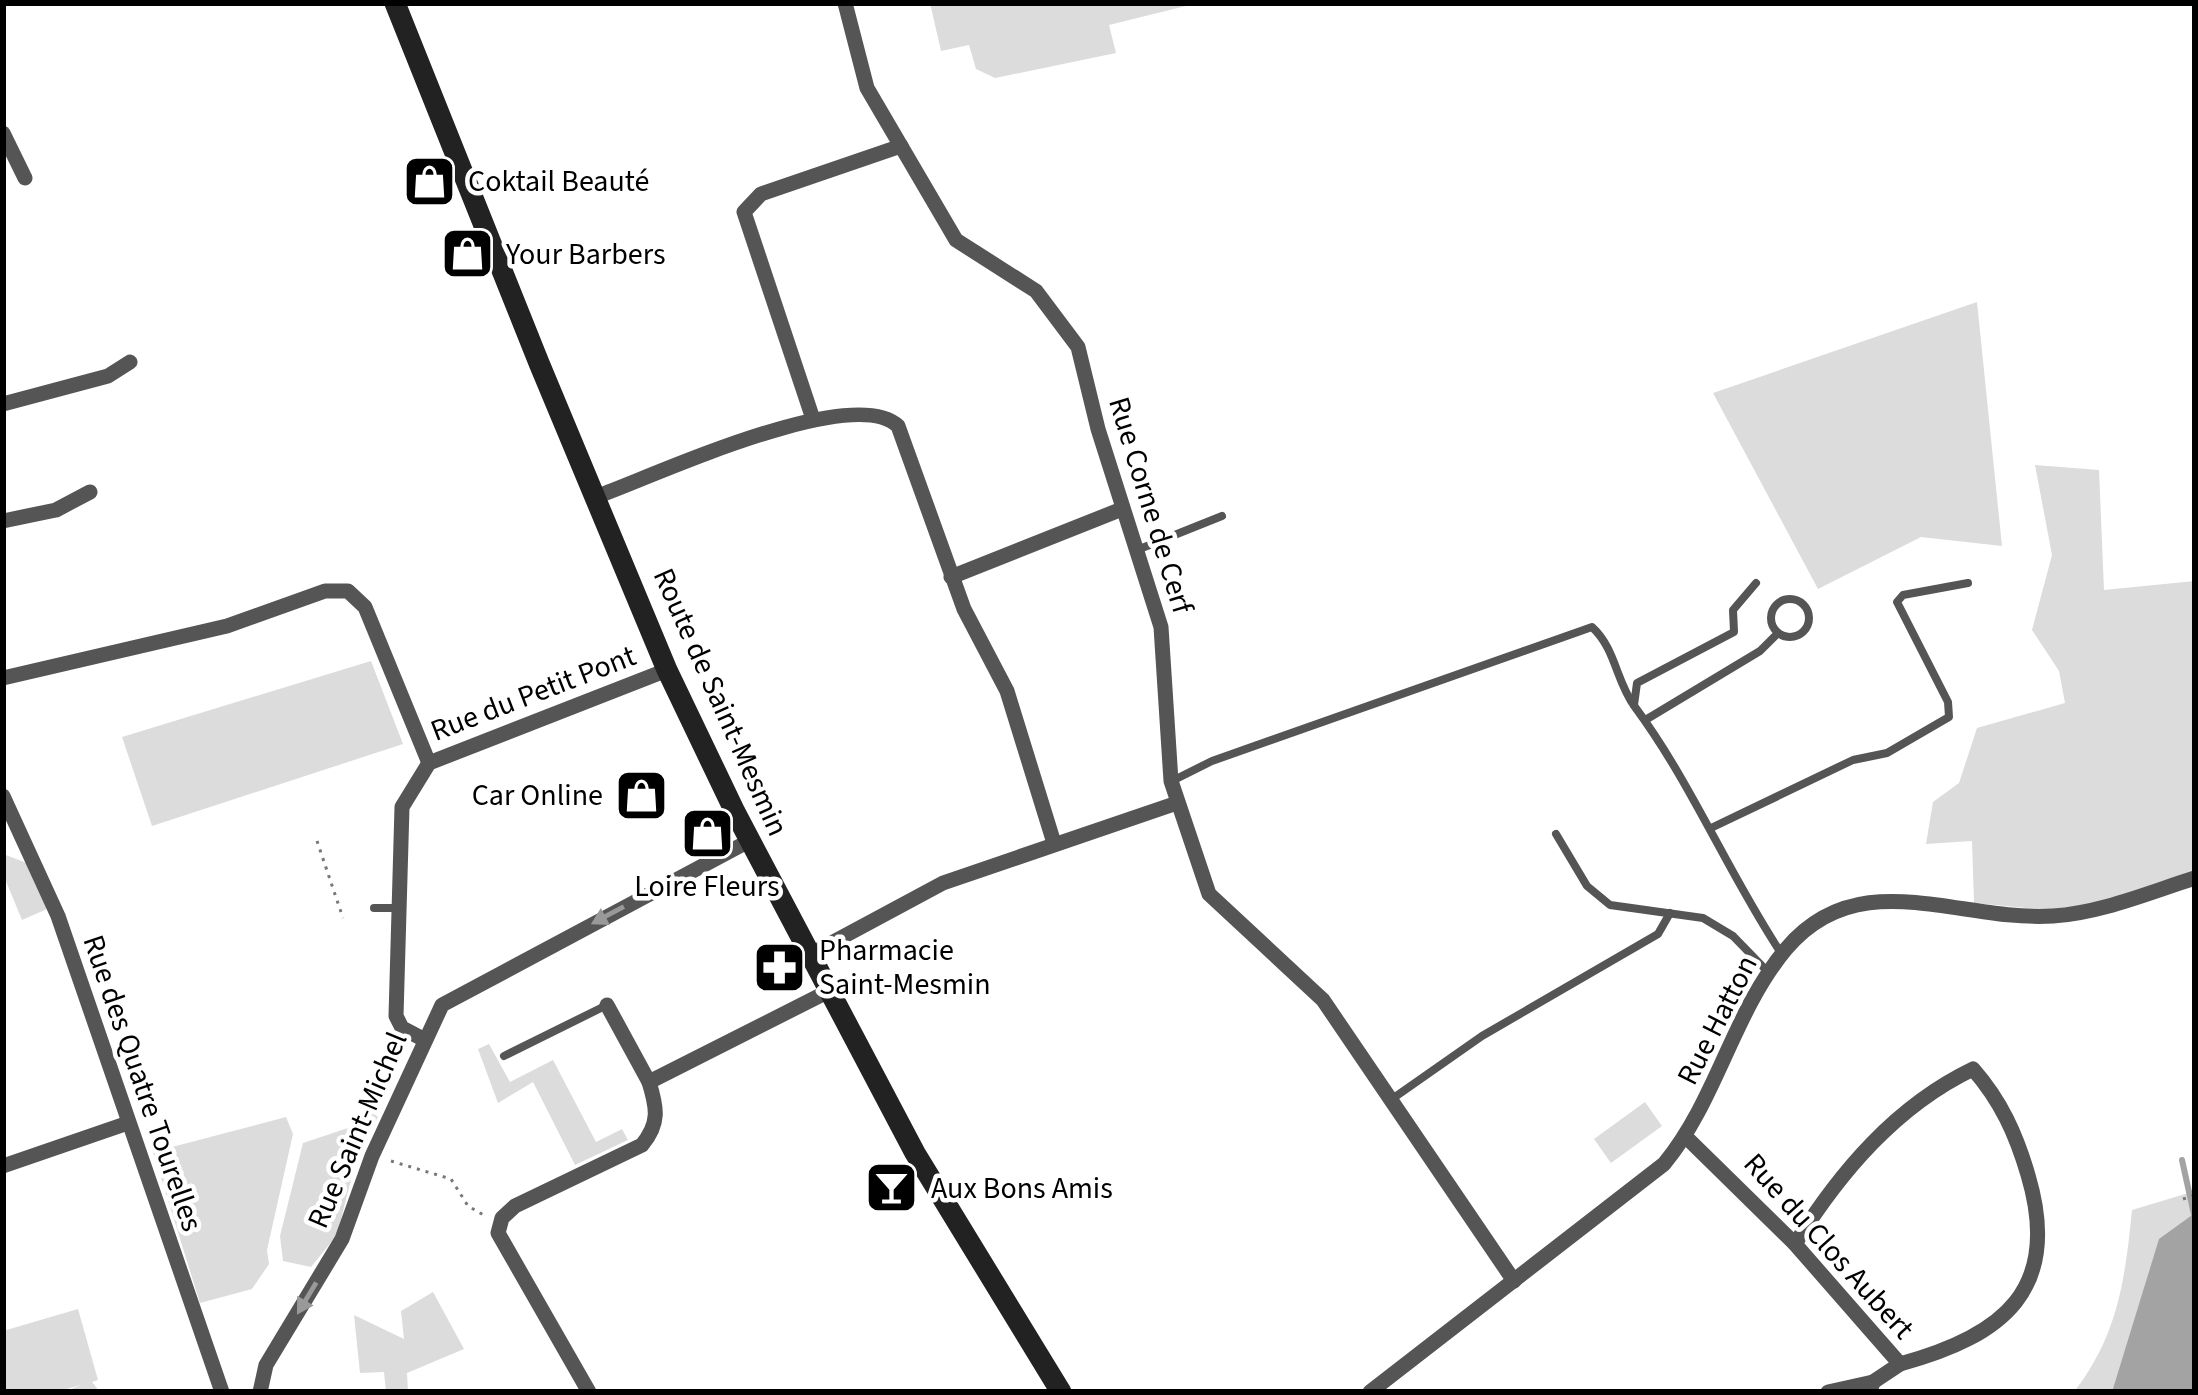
<svg xmlns="http://www.w3.org/2000/svg" width="2198" height="1395" font-family="'Source Sans 3',sans-serif">
<rect width="100%" height="100%" fill="#fff"/>
<g fill="#dcdcdc">
<path d="M930 3H1198L1109 25 1116 53 995 78 976 69 969 45 941 51Z"/>
<path d="M1977 302 2002 546 1921 537 1818 589 1713 393Z"/>
<path d="M2035 465 2099 470 2104 590 2195 581V873L2079 913 1974 903 1972 841 1926 844 1933 802 1959 783 1977 728 2065 703 2059 671 2032 630 2052 555Z"/>
<path d="M371 661 403 744 152 826 122 737Z"/>
<path d="M3 854 27 863 47 909 22 920 3 874Z"/>
<path d="M489 1044 510 1082 553 1060 596 1142 622 1129 628 1140 575 1165 533 1082 498 1103 478 1049Z"/>
<path d="M1645 1102 1662 1126 1611 1163 1594 1139Z"/>
<path d="M373 1113 378 1117 358 1152 337 1235 311 1267 283 1261 280 1236 303 1143 357 1125Z"/>
<path d="M286 1117 293 1134 267 1250 269 1264 252 1289 200 1303 153 1152Z"/>
<path d="M2195 1191V1392H2074C2118 1335 2125 1280 2132 1210Z"/>
<path d="M433 1292 464 1349 407 1373 408 1392H386L384 1372 360 1373 354 1315 404 1339 401 1311Z"/>
<path d="M78 1309 98 1380 92 1382 100 1392H64L81 1385 56 1392H3V1331Z"/>
</g>
<path fill="#a3a3a3" d="M2195 1213V1392H2112L2159 1239Z"/>
<g fill="none" stroke-linecap="round" stroke-linejoin="round">
<path stroke="#a3a3a3" stroke-width="6" d="M2182 1160 2195 1219"/>
<g stroke="#777" stroke-width="3" stroke-dasharray="3 6" stroke-linecap="butt">
<path d="M317 841 343 918"/>
<path d="M391 1161 451 1179 468 1206 487 1217"/>
<path d="M2183 1199 2195 1195"/>
</g>
<g stroke="#555" stroke-width="8">
<path d="M1137 550 1222 516"/>
<circle cx="1790" cy="618" r="19"/>
<path d="M1634 705 1637 683 1734 632 1733 610 1756 583"/>
<path d="M1647 719 1760 651 1778 633"/>
<path d="M1174 780 1212 761 1592 627C1616 649 1616 682 1635 707 1692 784 1728 873 1781 953"/>
<path d="M1711 828 1853 760 1887 753 1949 717 1948 702 1897 602 1903 595 1968 583"/>
<path d="M1556 834 1587 886 1610 905 1703 918 1733 936 1768 972"/>
<path d="M374 908H397"/>
<path d="M504 1056 605 1006"/>
<path d="M1392 1099 1482 1036 1658 934 1670 913"/>
</g>
<g stroke="#555" stroke-width="15">
<path d="M845 3 867 88 956 240 1036 291 1078 347 1098 429 1161 627 1171 781 1209 894 1323 1000 1514 1281"/>
<path d="M3 133 25 178"/>
<path d="M3 404 108 376 130 362"/>
<path d="M813 419 744 212 761 194 901 146"/>
<path d="M598 496C654 476 852 383 898 426L964 609 1007 691 1054 843"/>
<path d="M3 521 56 510 90 492"/>
<path d="M951 577 1122 509"/>
<path d="M3 678 227 626 325 591H348L365 607 429 763"/>
<path d="M3 796 58 916 222 1392"/>
<path d="M809 955 943 883 1177 803"/>
<path d="M607 1005 649 1082 829 991"/>
<path d="M423 1039 402 1028 396 1016 402 807 429 763 667 670"/>
<path d="M1686 1137 1795 1244 1900 1364 1873 1382 1870 1392"/>
<path d="M3 1166 128 1123"/>
<path d="M1795 1244C1840 1172 1896 1106 1973 1069 2001 1101 2016 1134 2028 1175 2062 1289 2004 1336 1900 1364"/>
<path d="M260 1392 266 1365 342 1239 372 1156 442 1005 749 841"/>
<path d="M589 1392 498 1233 502 1218 515 1206 642 1145C660 1123 657 1108 649 1082"/>
<path d="M1370 1392 1664 1164C1717 1100 1733 1012 1786 949 1859 862 1958 922 2053 916 2101 913 2150 892 2195 878"/>
<path d="M1828 1392 1873 1382"/>
</g>
<path stroke="#222" stroke-width="21" d="M395 3 539 363 667 670 735 812 915 1153 1061 1392"/>
</g>
<defs><path id="oneway-solid" d="M-6-.8H1V-3.2L6.5 0L1 3.2V.8H-6Z" transform="scale(3)"/></defs>
<g fill="#999">
<use href="#oneway-solid" transform="translate(608 915) rotate(152)"/>
<use href="#oneway-solid" transform="translate(307 1298) rotate(121)"/>
</g>
<defs>
<symbol id="shop-square" viewBox="-11 -11 22 22"><rect x="-9" y="-9" width="18" height="18" rx="4" fill="#000" stroke="#fff"/><path d="M-5-2.5h2.3a2.7 3.5 0 0 1 5.4 0H5L5.5 6h-11ZM-1.5-2.5h3a1.5 2.3 0 0 0-3 0Z" fill="#fff"/></symbol>
<symbol id="pharmacy-square" viewBox="-11 -11 22 22"><rect x="-9" y="-9" width="18" height="18" rx="4" fill="#000" stroke="#fff"/><path d="M-2-6h4v4h4v4h-4v4h-4v-4h-4v-4h4Z" fill="#fff"/></symbol>
<symbol id="bar-square" viewBox="-11 -11 22 22"><rect x="-9" y="-9" width="18" height="18" rx="4" fill="#000" stroke="#fff"/><path d="M-6-5H6L.8 .8V4.5H3.5V6h-7V4.5H-.8V.8Z" fill="#fff"/></symbol>
</defs>
<g fill-rule="evenodd">
<use href="#shop-square" x="400" y="152" width="59" height="59"/>
<use href="#shop-square" x="438" y="224" width="59" height="59"/>
<use href="#shop-square" x="612" y="766" width="59" height="59"/>
<use href="#shop-square" x="678" y="804" width="59" height="59"/>
<use href="#pharmacy-square" x="750" y="938" width="59" height="59"/>
<use href="#bar-square" x="862" y="1158" width="59" height="59"/>
</g>
<g text-anchor="middle" stroke-width="9" stroke-linejoin="round" paint-order="stroke">
<g font-size="30" fill="#000" stroke="#fff" text-anchor="start">
<text x="468" y="191">Coktail Beauté</text>
<text x="506" y="264">Your Barbers</text>
<text x="603" y="805" text-anchor="end">Car Online</text>
<text x="707" y="896" text-anchor="middle">Loire Fleurs</text>
<text x="819" y="960">Pharmacie<tspan x="819" dy="34">Saint-Mesmin</tspan></text>
<text x="931" y="1198">Aux Bons Amis</text>
</g>
<g font-size="30" fill="#000" stroke="#fff">
<text transform="translate(1151 505) rotate(73)" y="10">Rue Corne de Cerf</text>
<text transform="translate(533 693) rotate(-21)" y="10">Rue du Petit Pont</text>
<text transform="translate(721 702) rotate(66)" y="10">Route de Saint-Mesmin</text>
<text transform="translate(1717 1020) rotate(-63)" y="10">Rue Hatton</text>
<text transform="translate(143 1083) rotate(71)" y="10">Rue des Quatre Tourelles</text>
<text transform="translate(357 1130) rotate(-67)" y="10">Rue Saint-Michel</text>
<text transform="translate(1829 1246) rotate(48)" y="10">Rue du Clos Aubert</text>
</g>
</g>
<rect width="2198" height="1395" fill="none" stroke="#000000" stroke-width="12"/>
</svg>
